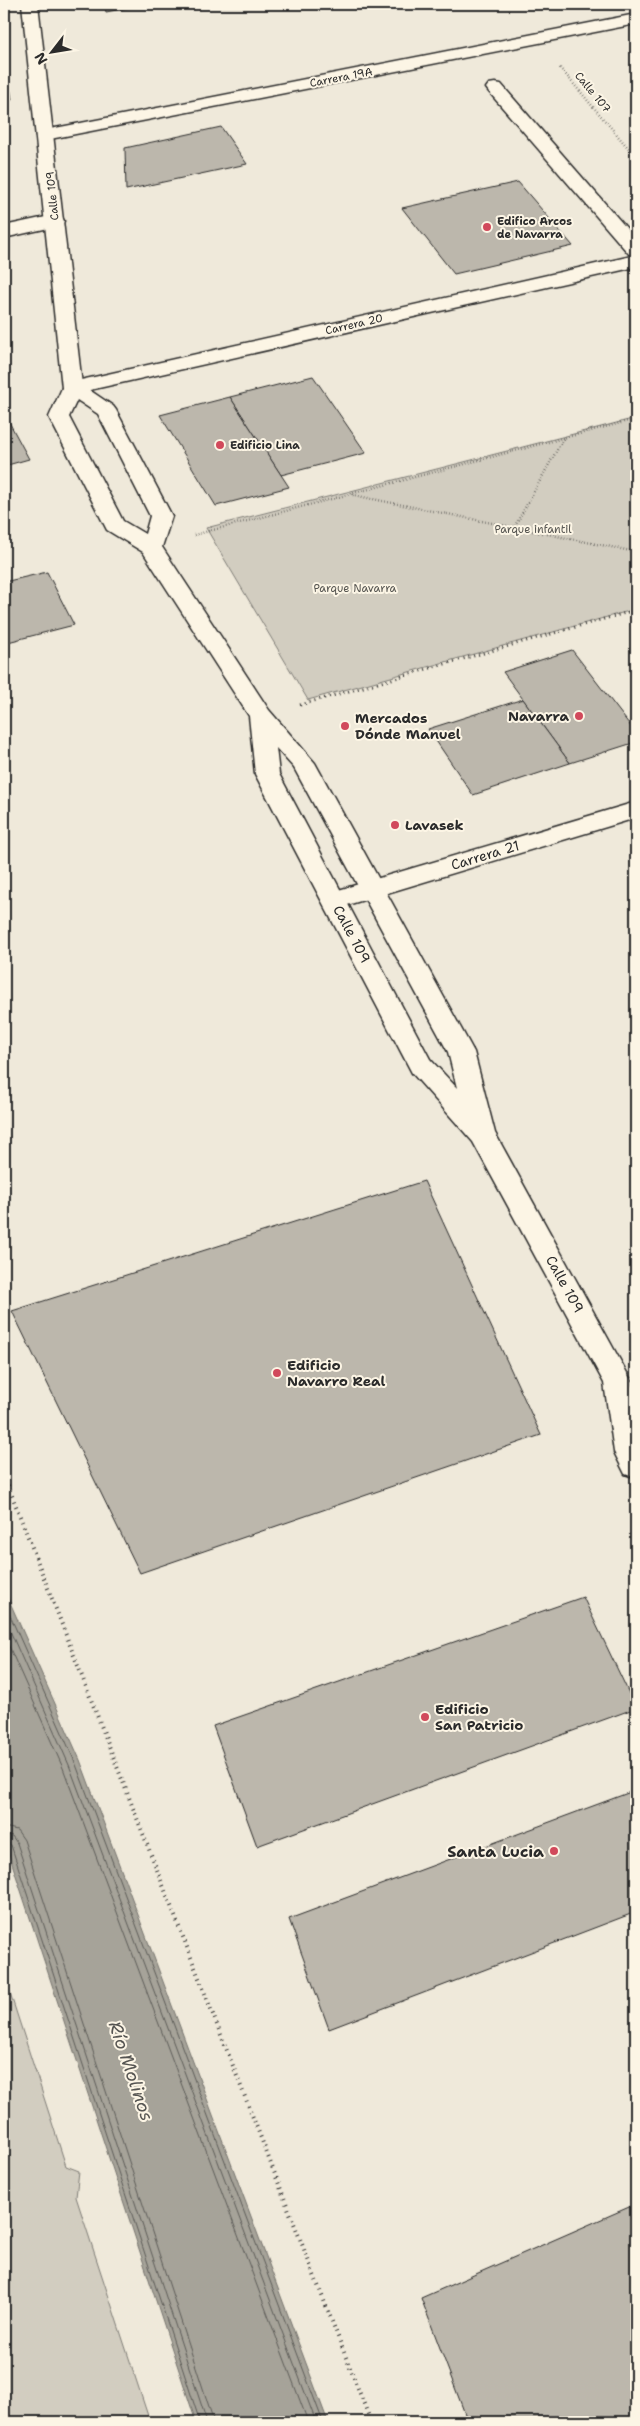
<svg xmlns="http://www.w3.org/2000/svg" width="640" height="2426" font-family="'Shantell Sans',sans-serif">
<rect width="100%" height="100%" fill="#efe9da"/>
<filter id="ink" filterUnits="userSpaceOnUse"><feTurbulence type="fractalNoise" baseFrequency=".02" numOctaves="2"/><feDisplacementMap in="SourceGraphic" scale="10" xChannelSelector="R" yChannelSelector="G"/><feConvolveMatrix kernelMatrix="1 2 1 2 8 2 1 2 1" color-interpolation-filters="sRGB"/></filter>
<g filter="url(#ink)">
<g fill="#d2cdc0" stroke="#7e7c76">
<path d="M636 418V609L308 700 206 528Z"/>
<path d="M4 1974 66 2166 79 2171 76 2197 150 2422H4Z"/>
</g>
<path fill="#a6a399" stroke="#75736d" d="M4 1589 80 1760 328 2422H196L4 1839Z"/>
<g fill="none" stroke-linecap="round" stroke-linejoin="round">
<g stroke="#5c5b57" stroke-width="1">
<path d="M4 1602 75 1762 323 2422"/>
<path d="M4 1617 69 1765 316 2422"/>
<path d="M4 1635 63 1768 308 2422"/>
<path d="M4 1827 17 1830 24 1840 214 2422"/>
<path d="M4 1834 12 1836 17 1843 207 2422"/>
<path d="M4 1840 11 1845 200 2422"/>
</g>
</g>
<g fill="#bcb7ac" stroke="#2b2b2b">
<path d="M104 4H149L106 12Z"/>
<path d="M4 61H6L12 100 4 101Z"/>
<path d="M221 127 247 164 126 190 125 148Z"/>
<path d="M518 182 573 246 454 274 402 208Z"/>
<path d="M313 376 366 453 281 475 230 397Z"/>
<path d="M230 397 289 487 216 506 160 415Z"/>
<path d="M9 422 29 459 4 466V423Z"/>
<path d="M47 572 74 625 4 643V582Z"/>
<path d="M572 650 636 733V742L570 763 503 672Z"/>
<path d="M523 699 570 763 473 795 428 729Z"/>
<path d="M424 1181 541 1435 140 1573 12 1311Z"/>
<path d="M583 1597 636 1708 257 1846 213 1726Z"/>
<path d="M636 1790V1912L329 2029 289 1919Z"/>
<path d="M636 2204V2422H468L421 2298Z"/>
</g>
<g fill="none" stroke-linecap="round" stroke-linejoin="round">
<defs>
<path id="lane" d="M495 83 501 84 636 239V256L629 254 489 92 486 88 489 84Z"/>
<g id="street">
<path d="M636 14V24L45 140 39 139 36 135 39 131 45 130Z"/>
<path d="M55 215 62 217 64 221 62 225 4 238V226Z"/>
<path d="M636 255V267L72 394 65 392 62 388 65 384 72 382Z"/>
<path d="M636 802V818L334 909 325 906 322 900 325 894Z"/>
</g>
<path id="secondary" d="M22 4H38L82 385 113 406 116 410 172 516 162 547 269 710 315 763 474 1052 495 1133 632 1382 636 1405V1478L625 1474 614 1452 604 1383 473 1142 412 1073 255 774 249 716 143 552 107 530 49 417 62 388ZM77 400 98 414 150 516 145 534 123 521 69 417ZM276 748 294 768 448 1052 457 1088 430 1059 279 774Z"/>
</defs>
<use href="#lane" stroke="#2b2b2b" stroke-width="3"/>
<use href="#street" stroke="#2b2b2b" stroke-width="3"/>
<use href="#secondary" stroke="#2b2b2b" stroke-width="3"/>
<g stroke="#2b2b2b" stroke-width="2.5" stroke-dasharray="0.5 2.5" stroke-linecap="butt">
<path d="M560 68 636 157"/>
<path d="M353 495 636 552"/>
<path d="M515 526 563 439"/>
<path d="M194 535 636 419"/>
</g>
<path stroke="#2b2b2b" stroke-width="3" stroke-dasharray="1 4" stroke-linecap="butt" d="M300 705 636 610"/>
<path stroke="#2b2b2b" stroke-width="4" stroke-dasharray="1 4.5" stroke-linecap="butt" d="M4 1475 371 2422"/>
<use href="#lane" fill="#fcf5e5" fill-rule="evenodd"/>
<use href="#street" fill="#fcf5e5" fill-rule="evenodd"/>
<use href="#secondary" fill="#fcf5e5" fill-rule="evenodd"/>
</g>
</g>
<g fill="#d1495b" stroke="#fcf5e5" stroke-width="2">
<circle cx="487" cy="227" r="5"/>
<circle cx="220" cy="445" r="5"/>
<circle cx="579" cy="716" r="5"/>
<circle cx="345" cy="726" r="5"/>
<circle cx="395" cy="825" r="5"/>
<circle cx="277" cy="1373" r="5"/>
<circle cx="425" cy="1717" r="5"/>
<circle cx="554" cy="1851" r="5"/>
</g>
<g text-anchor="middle" stroke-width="4" stroke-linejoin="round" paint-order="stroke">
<g font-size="11" fill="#2b2b2b" stroke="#fcf5e5">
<text transform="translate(341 77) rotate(-11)" y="4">Carrera 19A</text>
<text transform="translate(593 92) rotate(50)" y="4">Calle 107</text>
<text transform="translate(52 196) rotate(-96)" y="4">Calle 109</text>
<text transform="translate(354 324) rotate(-13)" y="4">Carrera 20</text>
</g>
<g font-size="11" font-weight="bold" fill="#2b2b2b" stroke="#fcf5e5" text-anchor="start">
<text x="497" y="225">Edifico Arcos<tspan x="497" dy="13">de Navarra</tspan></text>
<text x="230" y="449">Edificio Lina</text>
</g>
<g font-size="11" fill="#555450" stroke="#fcf5e5">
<text x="533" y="533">Parque infantil</text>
<text x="355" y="592">Parque Navarra</text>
</g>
<g font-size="14" font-weight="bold" fill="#2b2b2b" stroke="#fcf5e5" text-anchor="start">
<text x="569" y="721" text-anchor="end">Navarra</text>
<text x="355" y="723">Mercados<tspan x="355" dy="16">Dónde Manuel</tspan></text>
<text x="405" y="830">Lavasek</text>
<text x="287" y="1370">Edificio<tspan x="287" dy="16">Navarro Real</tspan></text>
<text x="435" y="1714">Edificio<tspan x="435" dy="16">San Patricio</tspan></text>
</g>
<g font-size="14" fill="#2b2b2b" stroke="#fcf5e5">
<text transform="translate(485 855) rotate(-17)" y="5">Carrera 21</text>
<text transform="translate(352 934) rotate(62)" y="5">Calle 109</text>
<text transform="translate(565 1284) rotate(61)" y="5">Calle 109</text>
</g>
<g font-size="16" font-weight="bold" fill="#2b2b2b" stroke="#fcf5e5" text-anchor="end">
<text x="544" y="1857">Santa Lucia</text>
</g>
<g font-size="18" font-style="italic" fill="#565552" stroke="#fcf5e5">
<text transform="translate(131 2071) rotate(71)" y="6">Río Molinos</text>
</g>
</g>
<rect width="640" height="2426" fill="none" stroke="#fcf5e5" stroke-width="20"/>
<rect x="10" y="10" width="620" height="2406" fill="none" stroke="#2b2b2b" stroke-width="2" filter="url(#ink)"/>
<g transform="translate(52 52) rotate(239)" stroke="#fcf5e5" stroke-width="4" paint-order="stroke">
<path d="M0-4L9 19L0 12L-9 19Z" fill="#2b2b2b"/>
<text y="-8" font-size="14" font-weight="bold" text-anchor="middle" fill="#2b2b2b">N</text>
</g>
</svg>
